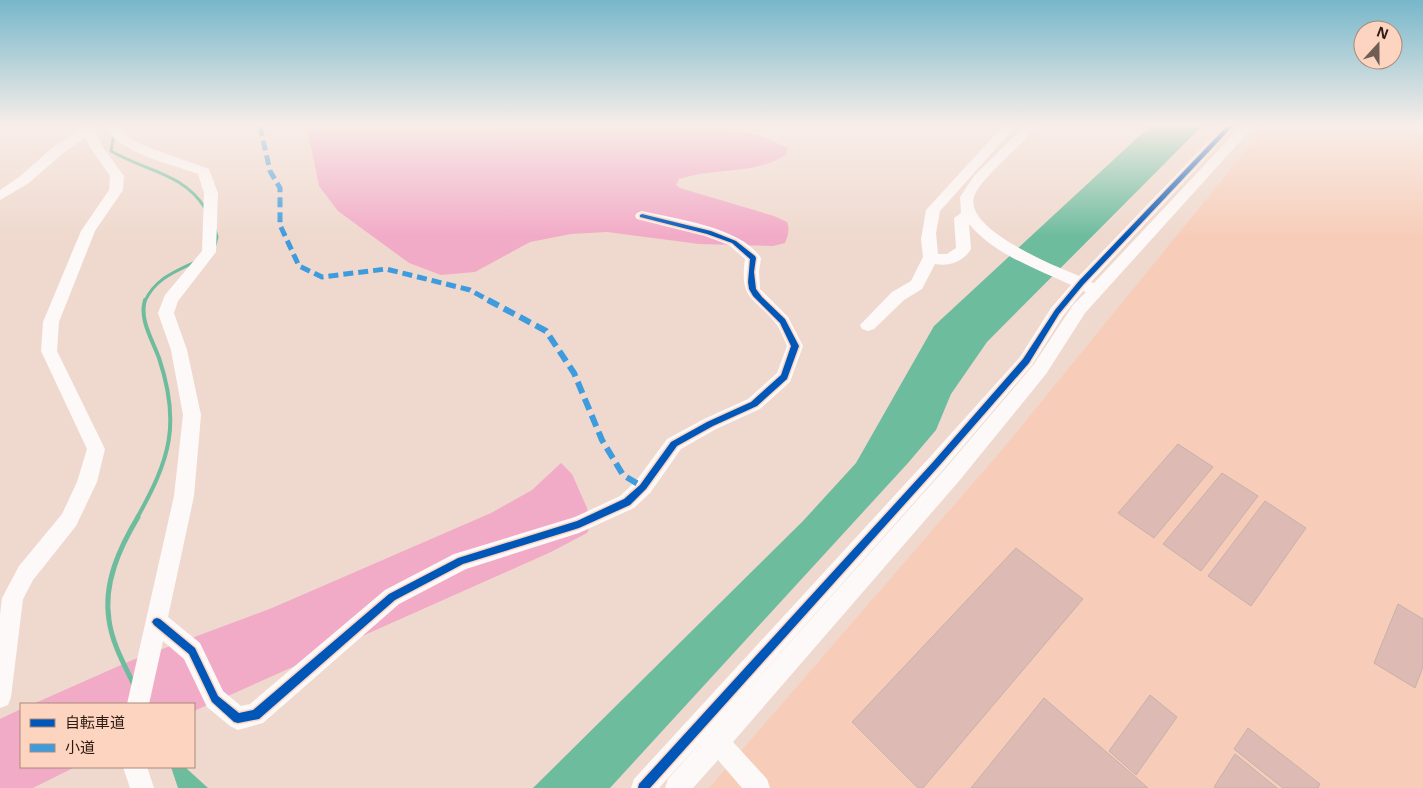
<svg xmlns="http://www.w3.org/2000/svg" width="1423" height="788" font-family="'Open Sans','Noto Sans JP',sans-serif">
<rect width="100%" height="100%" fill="#efd9ce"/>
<path fill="#f7cdb9" d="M1266 126H1423V788H709L1006 445Z"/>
<g fill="#f2abc7">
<path d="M302 126H705C738 130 758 132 787 148L786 155C750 176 716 167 679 179L676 185 680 188 774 216 787 222C790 229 788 236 785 243L773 246 699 244 607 232 571 234 530 242 475 272 441 275 409 263 338 211 319 186 309 137Z"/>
<path d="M561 463 572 474 587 508 590 526 587 533 551 552 194 711V704H33L130 661 272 608 491 513 532 490Z"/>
<path d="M21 709V767H75L33 788H0V719Z"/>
</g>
<g fill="#6ebc9e">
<path d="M1150 126H1202L987 342 951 394 936 430 908 463 610 788H533L803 521 856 463 934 326Z"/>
<path d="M171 767H185L208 788H178Z"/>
</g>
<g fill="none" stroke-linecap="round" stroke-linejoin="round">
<g stroke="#6ebc9e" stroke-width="3">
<path d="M114 133 111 151C145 171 183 173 205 208"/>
<path d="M215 230 217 237 215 245"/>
<path d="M145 301C155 279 174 272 195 262"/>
</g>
<path stroke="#6ebc9e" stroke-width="4" d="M137 518C170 459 181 424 159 358 152 339 139 319 145 300"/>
<path stroke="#6ebc9e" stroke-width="5" d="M134 685C124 664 112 643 109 620 103 583 120 547 138 517"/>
</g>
<g fill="#ddbbb4" stroke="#c5b1aa">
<path d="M1178 444 1213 467 1154 538 1118 513Z"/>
<path d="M1222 473 1258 496 1201 571 1163 544Z"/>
<path d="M1265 501 1306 528 1251 606 1208 576Z"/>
<path d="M1016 548 1083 599 923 788H918L852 722Z"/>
<path d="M1398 604 1423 619V667L1415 688 1374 663Z"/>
<path d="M1150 695 1177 717 1136 775 1109 751Z"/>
<path d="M1044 698 1148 788H971Z"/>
<path d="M1248 728 1320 784 1318 788H1283L1234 749Z"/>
<path d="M1235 754 1277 788H1216L1214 787Z"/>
</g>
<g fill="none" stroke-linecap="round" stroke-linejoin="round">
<g fill="#fdf9f8" fill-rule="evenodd">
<path d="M85 126H97L95 129 102 146 124 176 123 190 95 231 59 322 57 351 105 449 97 482 76 526 33 580 23 599 11 697 8 705 0 708V615L2 598 19 566 62 514 77 482 87 449 41 351 43 322 81 231 109 190 110 176 89 146 86 137 62 154 29 183 0 200V190L19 177 52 148Z"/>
<path d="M103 126H116L133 140 145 146 209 169 218 193 216 252 178 301 174 313 187 350 201 415 194 496 168 617 200 643 223 691 241 706 250 704 385 590 454 554 575 517 620 496 636 481 667 439 704 419 748 399 777 373 787 346C784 339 781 331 777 325 755 296 739 302 745 259L729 245 705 236 637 219 635 216 637 213 642 211C676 219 741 227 761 258L759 272 760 289 788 317 803 346 790 382 760 409 716 429 681 449 650 493 634 508 579 533 466 569 399 604 263 723 238 730 230 726 207 707 184 659 163 641 149 704H127L174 496 183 415 171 350 158 313 165 295 202 251 204 193 198 174C166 162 124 155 103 126Z"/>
<path d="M1003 126H1016L940 211 936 233 938 254H947L956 248 954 218 961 213 960 197 974 176 1024 126H1037C1024 144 979 179 974 197 965 230 1055 266 1079 276L1223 126H1236L1091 282 1094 283 1241 126H1254L1085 313 1046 374 959 481 733 742 767 779 770 788H742L718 760 693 788H665L668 779 709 733 659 788H631L634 779 929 458 1020 357 1051 308 1071 285C1036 269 994 254 969 224L971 249C964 261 949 267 935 264L922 289 904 300 874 329 868 331 862 329 860 325 892 292 911 281 923 257 921 239 926 210ZM1083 291 1086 292 1073 305 1034 364 945 469 709 733 943 470 1032 365 1063 316Z"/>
<path d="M123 767H147L154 788H130Z"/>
</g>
<path stroke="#3d9bde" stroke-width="5" stroke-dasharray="10 5" stroke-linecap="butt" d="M260 126 270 171 280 188V225L299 266 322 277 386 269 470 290 490 301"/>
<path stroke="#3d9bde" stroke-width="6" stroke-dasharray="12 6" stroke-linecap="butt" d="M488 300 546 331 574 373 602 440 623 475 643 487"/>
<defs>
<g id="cycleway">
<path d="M1227 126H1233L1083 285 1059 314 1029 363 939 466 650 788H638L639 784 933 462 1023 359 1055 310 1079 281Z"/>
<path d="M642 214 711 231 736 241 755 256 756 258 754 272 756 289 762 297 785 319 799 346 787 379 757 406 713 426 677 446 646 489 630 505 579 528 463 564 395 600 259 719 238 723 234 722 212 702 189 654 154 625 152 622 154 619 157 618 160 619 195 648 218 696 239 713 253 710 389 594 458 558 577 521 624 499 640 485 671 442 707 422 751 402 781 375 791 346 780 323 753 296 749 289 748 282 750 259 732 243 707 234 640 217V215Z"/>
</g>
</defs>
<use href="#cycleway" stroke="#fdd4c0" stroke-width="3"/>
<use href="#cycleway" fill="#0057b8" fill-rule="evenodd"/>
</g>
<linearGradient id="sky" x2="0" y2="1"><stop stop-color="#77b7ca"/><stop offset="0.53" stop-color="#f8eee9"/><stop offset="1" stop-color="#f8eee9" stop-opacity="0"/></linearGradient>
<rect width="1423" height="236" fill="url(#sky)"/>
<rect x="20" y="703" width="175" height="65" fill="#fdd4c0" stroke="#a98a7a"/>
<rect x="30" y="719" width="25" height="8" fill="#0057b8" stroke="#a98a7a"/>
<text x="65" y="728" font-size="15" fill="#2c1a11">自転車道</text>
<rect x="30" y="744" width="25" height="8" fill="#3d9bde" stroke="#a98a7a"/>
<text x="65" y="753" font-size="15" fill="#2c1a11">小道</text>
<g transform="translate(1378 45) rotate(21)"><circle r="24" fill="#fdd4c0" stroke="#a98a7a"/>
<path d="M0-4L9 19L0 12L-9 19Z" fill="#705d53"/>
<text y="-8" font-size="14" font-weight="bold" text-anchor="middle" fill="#2c1a11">N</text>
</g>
</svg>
